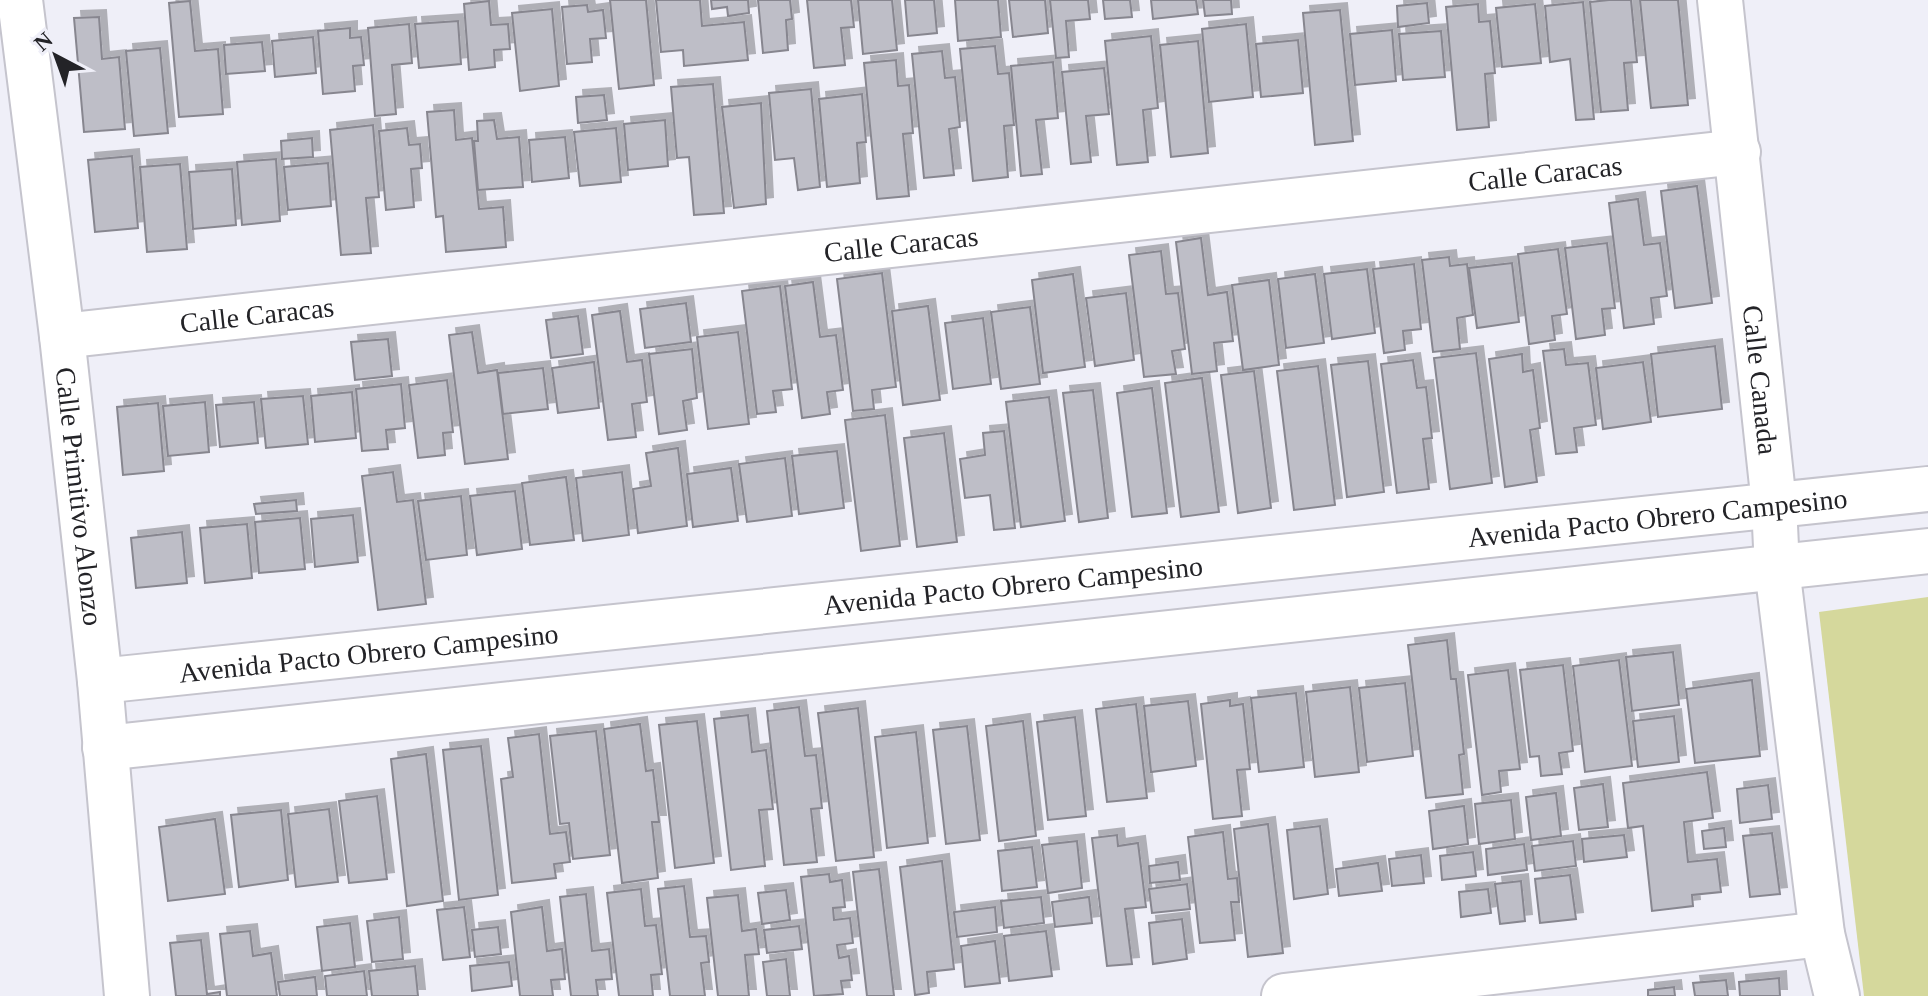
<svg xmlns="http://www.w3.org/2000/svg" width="1928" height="996" font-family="Georgia,serif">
<defs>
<filter id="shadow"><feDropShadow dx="7" dy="-7" stdDeviation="0" flood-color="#0004"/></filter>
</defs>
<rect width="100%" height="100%" fill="#efeff8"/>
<path fill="#d5d89c" d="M1928 597V996H1864L1819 612Z"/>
<g fill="#bebec7" stroke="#87868f" stroke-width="2" filter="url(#shadow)">
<path d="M610 0H646L654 85 619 89Z"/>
<path d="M656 0H700L702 26 744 22 748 60 684 66 683 50 661 52Z"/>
<path d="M711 0H748L749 13 728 16 727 7 712 9Z"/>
<path d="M758 0H790L792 19 786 20 788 50 763 53Z"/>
<path d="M807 0H851L854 27 841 28 845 65 814 68Z"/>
<path d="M858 0H892L897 50 863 54Z"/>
<path d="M905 0H934L937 33 908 36Z"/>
<path d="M955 0H998L1001 37 958 41Z"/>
<path d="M1009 0H1045L1048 33 1013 37Z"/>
<path d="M1050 0H1088L1090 19 1066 21 1069 57 1056 58Z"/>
<path d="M1103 0H1130L1132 17 1105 19Z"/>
<path d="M1151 0H1196L1198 14 1153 19Z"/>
<path d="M1203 0H1231L1232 14 1205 16Z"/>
<path d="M1609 0H1631L1637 62 1624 63 1628 110 1601 112 1590 2Z"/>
<path d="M1640 0H1678L1688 105 1651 108Z"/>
<path d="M190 1 195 51 218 49 223 114 179 117 169 3Z"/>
<path d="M489 1 491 25 508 24 510 49 494 50 495 67 469 70 464 4Z"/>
<path d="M1583 2 1594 119 1576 120 1570 59 1550 62 1545 6Z"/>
<path d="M1427 3 1429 23 1398 27 1397 6Z"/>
<path d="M1478 4 1479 22 1490 21 1495 73 1485 74 1489 127 1457 130 1446 7Z"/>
<path d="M1535 4 1541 63 1502 67 1496 8Z"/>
<path d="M587 5 588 12 603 10 606 38 590 39 592 62 567 64 562 7Z"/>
<path d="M552 9 559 86 520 91 512 13Z"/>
<path d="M1340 10 1353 141 1315 145 1303 13Z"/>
<path d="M99 17 102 59 119 57 125 129 84 132 74 18Z"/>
<path d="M458 21 461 64 419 68 415 24Z"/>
<path d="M409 24 412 63 392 65 396 114 375 116 368 28Z"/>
<path d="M1246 24 1253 97 1209 102 1202 29Z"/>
<path d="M350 28V38L361 37 364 65 353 66 355 91 323 94 318 31Z"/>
<path d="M1392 30 1396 81 1355 85 1350 34Z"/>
<path d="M1441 31 1445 77 1403 80 1399 34Z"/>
<path d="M1151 36 1158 108 1143 110 1148 162 1117 165 1105 41Z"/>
<path d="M313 37 316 73 275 77 272 41Z"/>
<path d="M1298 40 1303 93 1261 97 1256 44Z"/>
<path d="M1198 41 1208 153 1171 157 1160 45Z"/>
<path d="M262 42 265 71 226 74 224 45Z"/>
<path d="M995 46 998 74 1009 73 1014 125 1004 126 1008 177 973 181 960 49Z"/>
<path d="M160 48 168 133 134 136 126 51Z"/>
<path d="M942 51 945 78 955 77 960 127 949 129 954 175 924 178 912 54Z"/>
<path d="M896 60 898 86 909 85 913 133 903 134 909 196 877 199 864 63Z"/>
<path d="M1053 62 1058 118 1036 120 1042 174 1021 176 1011 66Z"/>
<path d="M1104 68 1109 114 1086 116 1091 162 1071 164 1062 72Z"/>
<path d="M713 84 724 213 694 215 689 157 677 158 671 87Z"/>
<path d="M811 89 820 187 798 190 794 158 775 160 769 93Z"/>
<path d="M862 94 866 142 857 143 860 183 827 187 819 99Z"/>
<path d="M604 95 607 120 578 123 576 97Z"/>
<path d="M761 103 766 204 734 208 722 107Z"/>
<path d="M454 110 456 140 472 138 479 209 503 207 506 247 446 252 443 216 436 217 427 112Z"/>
<path d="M494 120 497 139 519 137 523 187 478 190 474 141H478L477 121Z"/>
<path d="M665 120 668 166 628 170 624 124Z"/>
<path d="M373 125 379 197 366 198 371 253 341 255 330 130Z"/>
<path d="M407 128 409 145 420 144 422 168 411 169 414 207 386 210 379 131Z"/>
<path d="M616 128 621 182 580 186 574 132Z"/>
<path d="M565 137 569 178 532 182 529 140Z"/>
<path d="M312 138 313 157 282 159 281 141Z"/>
<path d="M132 156 138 228 95 232 88 160Z"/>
<path d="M276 159 280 221 242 225 237 162Z"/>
<path d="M328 163 331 206 288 210 284 167Z"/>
<path d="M180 164 187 249 147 252 140 167Z"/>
<path d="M232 169 236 225 193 229 189 172Z"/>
<path d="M1697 186 1712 303 1675 308 1661 191Z"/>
<path d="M1638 199 1644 245 1660 243 1667 296 1651 298 1654 324 1624 328 1609 203Z"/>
<path d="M1201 238 1208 295 1227 292 1233 341 1214 343 1217 371 1192 374 1176 242Z"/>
<path d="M1607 243 1615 308 1602 309 1605 335 1576 339 1565 248Z"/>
<path d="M1558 249 1567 314 1552 316 1555 340 1529 344 1518 254Z"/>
<path d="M1161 251 1166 294 1178 293 1185 349 1172 351 1176 374 1144 377 1129 255Z"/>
<path d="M1449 257 1450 266 1467 264 1473 315 1457 318 1460 349 1433 352 1422 260Z"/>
<path d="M1512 263 1519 322 1477 328 1469 268Z"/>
<path d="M1414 264 1421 329 1403 331 1405 350 1384 353 1373 269Z"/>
<path d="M1367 269 1375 333 1332 339 1324 274Z"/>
<path d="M882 273 896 387 872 390 874 409 853 411 837 279Z"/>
<path d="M1073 274 1085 367 1043 373 1032 280Z"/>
<path d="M1315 274 1324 343 1286 348 1278 279Z"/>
<path d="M1269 280 1279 365 1243 370 1232 285Z"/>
<path d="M813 282 820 337 836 335 843 390 827 392 830 414 802 418 785 286Z"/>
<path d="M780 286 792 389 773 391 776 412 757 414 742 291Z"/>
<path d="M1126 293 1134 360 1095 366 1086 298Z"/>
<path d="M686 303 691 342 645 348 640 309Z"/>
<path d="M928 306 940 400 903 405 892 311Z"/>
<path d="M1030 307 1040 384 1001 389 991 312Z"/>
<path d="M620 311 627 362 642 360 647 402 632 404 636 437 608 440 592 315Z"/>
<path d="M578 316 583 354 551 358 546 320Z"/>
<path d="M983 318 991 384 953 389 945 323Z"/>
<path d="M472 332 478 373 497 370 508 459 465 464 449 335Z"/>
<path d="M738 332 749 424 708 429 697 337Z"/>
<path d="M388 339 392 376 355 380 351 342Z"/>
<path d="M1715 346 1722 409 1658 417 1651 354Z"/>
<path d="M692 349 697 398 683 401 687 430 659 434 649 354Z"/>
<path d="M1564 349 1566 365 1588 363 1596 425 1574 428 1577 452 1556 454 1543 351Z"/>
<path d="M1476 353 1492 483 1450 489 1434 358Z"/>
<path d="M1522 354 1523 372 1533 370 1540 428 1530 430 1537 482 1505 487 1489 359Z"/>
<path d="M1413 360 1417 388 1426 387 1432 438 1423 439 1429 489 1397 493 1381 364Z"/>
<path d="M1368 361 1384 492 1347 497 1331 365Z"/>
<path d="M594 362 599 408 558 413 552 368Z"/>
<path d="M1643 362 1651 422 1603 429 1596 368Z"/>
<path d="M1318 366 1335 505 1294 510 1277 371Z"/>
<path d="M543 368 548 409 503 414 498 373Z"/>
<path d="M1254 371 1271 508 1238 513 1221 375Z"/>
<path d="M1202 378 1219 512 1181 517 1165 383Z"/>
<path d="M447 380 453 432 443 433 445 455 418 458 409 385Z"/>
<path d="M401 384 405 428 386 430 388 449 362 451 356 389Z"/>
<path d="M1152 388 1167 513 1132 517 1117 393Z"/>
<path d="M1093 390 1108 518 1079 522 1063 393Z"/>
<path d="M352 392 356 438 315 442 311 396Z"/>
<path d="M303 396 308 444 266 448 261 399Z"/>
<path d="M1049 397 1065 521 1021 527 1006 402Z"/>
<path d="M205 402 209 452 168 456 163 406Z"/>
<path d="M254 402 258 443 220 447 216 405Z"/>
<path d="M158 403 164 471 123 475 117 407Z"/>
<path d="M885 415 900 546 861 551 845 420Z"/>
<path d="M1004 431 1015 528 994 530 990 495 965 498 960 459 985 455 983 433Z"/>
<path d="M944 433 957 542 917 547 904 438Z"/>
<path d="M678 448 687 526 638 533 633 489 651 486 646 453Z"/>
<path d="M837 451 844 508 799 514 792 456Z"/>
<path d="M785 458 792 516 747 522 739 464Z"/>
<path d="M731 468 738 521 693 527 687 474Z"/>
<path d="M393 472 397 502 413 500 426 604 378 610 362 476Z"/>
<path d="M622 472 629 535 583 541 576 478Z"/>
<path d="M566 477 574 540 530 545 522 483Z"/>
<path d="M515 491 522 549 477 555 470 496Z"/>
<path d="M461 496 467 555 426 560 418 501Z"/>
<path d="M296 500 297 511 256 514 254 504Z"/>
<path d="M353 515 358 562 315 567 311 519Z"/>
<path d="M300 518 305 569 259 573 255 522Z"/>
<path d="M247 524 252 578 205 583 200 528Z"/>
<path d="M182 532 187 583 136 588 131 538Z"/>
<path d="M1447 640 1451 679H1456L1464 754 1459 755 1463 794 1426 798 1408 645Z"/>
<path d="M1673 652 1679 705 1632 711 1626 657Z"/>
<path d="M1619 660 1632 766 1585 772 1573 666Z"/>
<path d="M1563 665 1573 751 1559 753 1562 774 1541 776 1539 756 1530 757 1520 670Z"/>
<path d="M1508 670 1520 769 1499 771 1501 792 1482 795 1468 675Z"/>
<path d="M1752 680 1760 756 1695 763 1686 689Z"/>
<path d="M1405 683 1413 756 1367 762 1359 688Z"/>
<path d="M1350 687 1359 772 1315 777 1306 692Z"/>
<path d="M1296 693 1304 767 1259 772 1251 698Z"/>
<path d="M1230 700V706L1243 704 1250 769 1237 770 1242 816 1213 819 1201 704Z"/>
<path d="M1188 701 1196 766 1151 772 1144 706Z"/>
<path d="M1136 704 1147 798 1107 802 1096 709Z"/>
<path d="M799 707 805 756 816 755 822 808 811 809 817 862 784 865 767 711Z"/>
<path d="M858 708 874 857 836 861 818 713Z"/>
<path d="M748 715 752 752 766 750 773 809 759 810 765 866 731 870 714 719Z"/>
<path d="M1674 716 1679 762 1638 767 1633 721Z"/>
<path d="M1075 717 1086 816 1048 820 1037 722Z"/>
<path d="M697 721 714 863 675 868 659 725Z"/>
<path d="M1023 721 1036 836 999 841 986 726Z"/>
<path d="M640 724 646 771 653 770 659 822H652L658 878 622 883 604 729Z"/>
<path d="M967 726 980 840 946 844 933 730Z"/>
<path d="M596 731 610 855 573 859 569 823 560 824 550 736Z"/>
<path d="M916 732 928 843 887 848 875 737Z"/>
<path d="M539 734 550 834 566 832 570 862 554 864 556 878 512 883 501 779 513 777 508 738Z"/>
<path d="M481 746 498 895 459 900 443 750Z"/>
<path d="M426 754 443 901 407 906 391 759Z"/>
<path d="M1707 772 1713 818 1684 822 1688 862 1717 859 1721 892 1692 895 1693 906 1652 911 1643 826 1628 828 1623 783Z"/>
<path d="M1603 784 1608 827 1579 830 1574 788Z"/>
<path d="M1768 785 1772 819 1740 823 1737 789Z"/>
<path d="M1556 793 1561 836 1531 840 1526 797Z"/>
<path d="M377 796 387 879 349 883 339 801Z"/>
<path d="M1511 800 1515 839 1479 844 1475 804Z"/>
<path d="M1464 806 1468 844 1433 849 1429 811Z"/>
<path d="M329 809 338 882 296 887 288 814Z"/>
<path d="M281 810 288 880 239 887 231 815Z"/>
<path d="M215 819 225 894 168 901 159 827Z"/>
<path d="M1268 824 1283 953 1248 957 1234 829Z"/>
<path d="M1320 826 1328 894 1294 899 1287 830Z"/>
<path d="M1724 828 1726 847 1704 849 1702 831Z"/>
<path d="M1223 832 1228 879 1237 878 1239 902H1231L1235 940 1200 943 1188 837Z"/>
<path d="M1772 833 1780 894 1750 897 1743 836Z"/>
<path d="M1117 835 1118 846 1138 843 1146 907 1125 909 1132 964 1107 966 1092 838Z"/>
<path d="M1624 835 1627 857 1584 862 1582 839Z"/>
<path d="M1077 841 1082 888 1048 893 1042 845Z"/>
<path d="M1573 841 1576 866 1535 871 1532 846Z"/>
<path d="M1524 844 1527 870 1488 875 1486 849Z"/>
<path d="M1032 847 1037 887 1002 891 998 851Z"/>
<path d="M1473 852 1476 876 1442 880 1440 856Z"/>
<path d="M1421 855 1424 883 1392 886 1389 859Z"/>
<path d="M942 861 954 969 927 972 929 993 915 995 900 867Z"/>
<path d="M1178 862 1180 880 1150 883 1149 866Z"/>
<path d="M1378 863 1382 891 1339 896 1336 869Z"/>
<path d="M879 869 894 996H867L853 872Z"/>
<path d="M829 874 830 882 842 880 845 907 833 908 834 920 850 918 853 943 837 945 839 958 849 956 852 980 841 981 843 994 814 996 801 877Z"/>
<path d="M1570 875 1576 919 1540 923 1535 879Z"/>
<path d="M1521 881 1525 921 1500 924 1495 884Z"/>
<path d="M1187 884 1190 909 1152 913 1149 889Z"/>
<path d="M684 886 690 937 706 936 709 962 701 963 705 996H670L658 889Z"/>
<path d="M641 889 645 926 656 925 662 974 651 975 653 996H619L607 893Z"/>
<path d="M1488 889 1491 913 1461 917 1459 892Z"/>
<path d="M786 890 790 920 762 924 758 893Z"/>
<path d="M586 894 592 951 609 949 612 979 596 980 598 996H571L560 897Z"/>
<path d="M738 895 742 931 756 929 759 954 745 955 749 996H718L707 898Z"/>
<path d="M1041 897 1044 923 1004 928 1001 901Z"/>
<path d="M1089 897 1092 923 1055 927 1052 902Z"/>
<path d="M464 907 470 957 443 960 437 910Z"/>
<path d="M542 907 547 951 562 949 565 979 551 980 553 996H520L511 912Z"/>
<path d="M995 907 997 932 957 937 954 912Z"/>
<path d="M399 917 403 959 372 962 367 921Z"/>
<path d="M1182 919 1187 959 1153 964 1149 923Z"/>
<path d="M350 923 355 967 322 971 317 927Z"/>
<path d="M799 926 802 949 767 953 764 930Z"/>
<path d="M498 927 501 954 475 957 472 930Z"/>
<path d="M250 931 253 956 271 953 277 996H227L220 934Z"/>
<path d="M1046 931 1052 976 1009 981 1004 936Z"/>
<path d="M201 940 207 994 220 992V996H176L170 943Z"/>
<path d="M995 941 1000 983 965 987 961 946Z"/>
<path d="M786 959 790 996H767L763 962Z"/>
<path d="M509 962 512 986 472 991 470 966Z"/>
<path d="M415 966 418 996H372L369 971Z"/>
<path d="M364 971 367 996H327L325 976Z"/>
<path d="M315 977 317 996H280L278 982Z"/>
<path d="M1779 978 1780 996H1740L1739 982Z"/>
<path d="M1726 980 1728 996H1695L1693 983Z"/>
<path d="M1674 987 1675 996H1648V990Z"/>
</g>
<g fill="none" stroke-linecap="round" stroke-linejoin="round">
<defs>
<g id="minor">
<path id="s1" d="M20 0 62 336 100 681 127 996"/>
<path id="s2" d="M1720 0 1774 504 1777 568 1822 934 1837 996"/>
<path id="s3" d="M62 336 1738 152"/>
<path id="s4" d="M100 681 1928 489"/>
<path d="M105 748 1928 551"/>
<path d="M1284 996 1822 934"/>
</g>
</defs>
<use href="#minor" stroke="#c5c4cd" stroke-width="48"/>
<use href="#minor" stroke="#fff" stroke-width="44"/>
</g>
<g text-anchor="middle" stroke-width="6" stroke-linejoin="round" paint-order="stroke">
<g font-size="28" fill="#232327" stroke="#efeff8">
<text dy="10" stroke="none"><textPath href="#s3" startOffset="1492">Calle Caracas</textPath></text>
<text dy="10" stroke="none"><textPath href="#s3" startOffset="844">Calle Caracas</textPath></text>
<text dy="10" stroke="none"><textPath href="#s3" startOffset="196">Calle Caracas</textPath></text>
<text dy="10" stroke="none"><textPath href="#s2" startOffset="382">Calle Canada</textPath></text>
<text dy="10" stroke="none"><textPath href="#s1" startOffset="500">Calle Primitivo Alonzo</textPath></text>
<text dy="10" stroke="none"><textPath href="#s4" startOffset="1566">Avenida Pacto Obrero Campesino</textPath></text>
<text dy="10" stroke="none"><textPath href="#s4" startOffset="918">Avenida Pacto Obrero Campesino</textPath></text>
<text dy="10" stroke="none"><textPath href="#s4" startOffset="270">Avenida Pacto Obrero Campesino</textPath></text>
</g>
</g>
<g transform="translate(56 56) rotate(319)" stroke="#efeff8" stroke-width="6" paint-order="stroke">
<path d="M0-6L14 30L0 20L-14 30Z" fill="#232327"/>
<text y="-12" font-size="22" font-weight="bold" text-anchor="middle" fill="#232327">N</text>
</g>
</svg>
